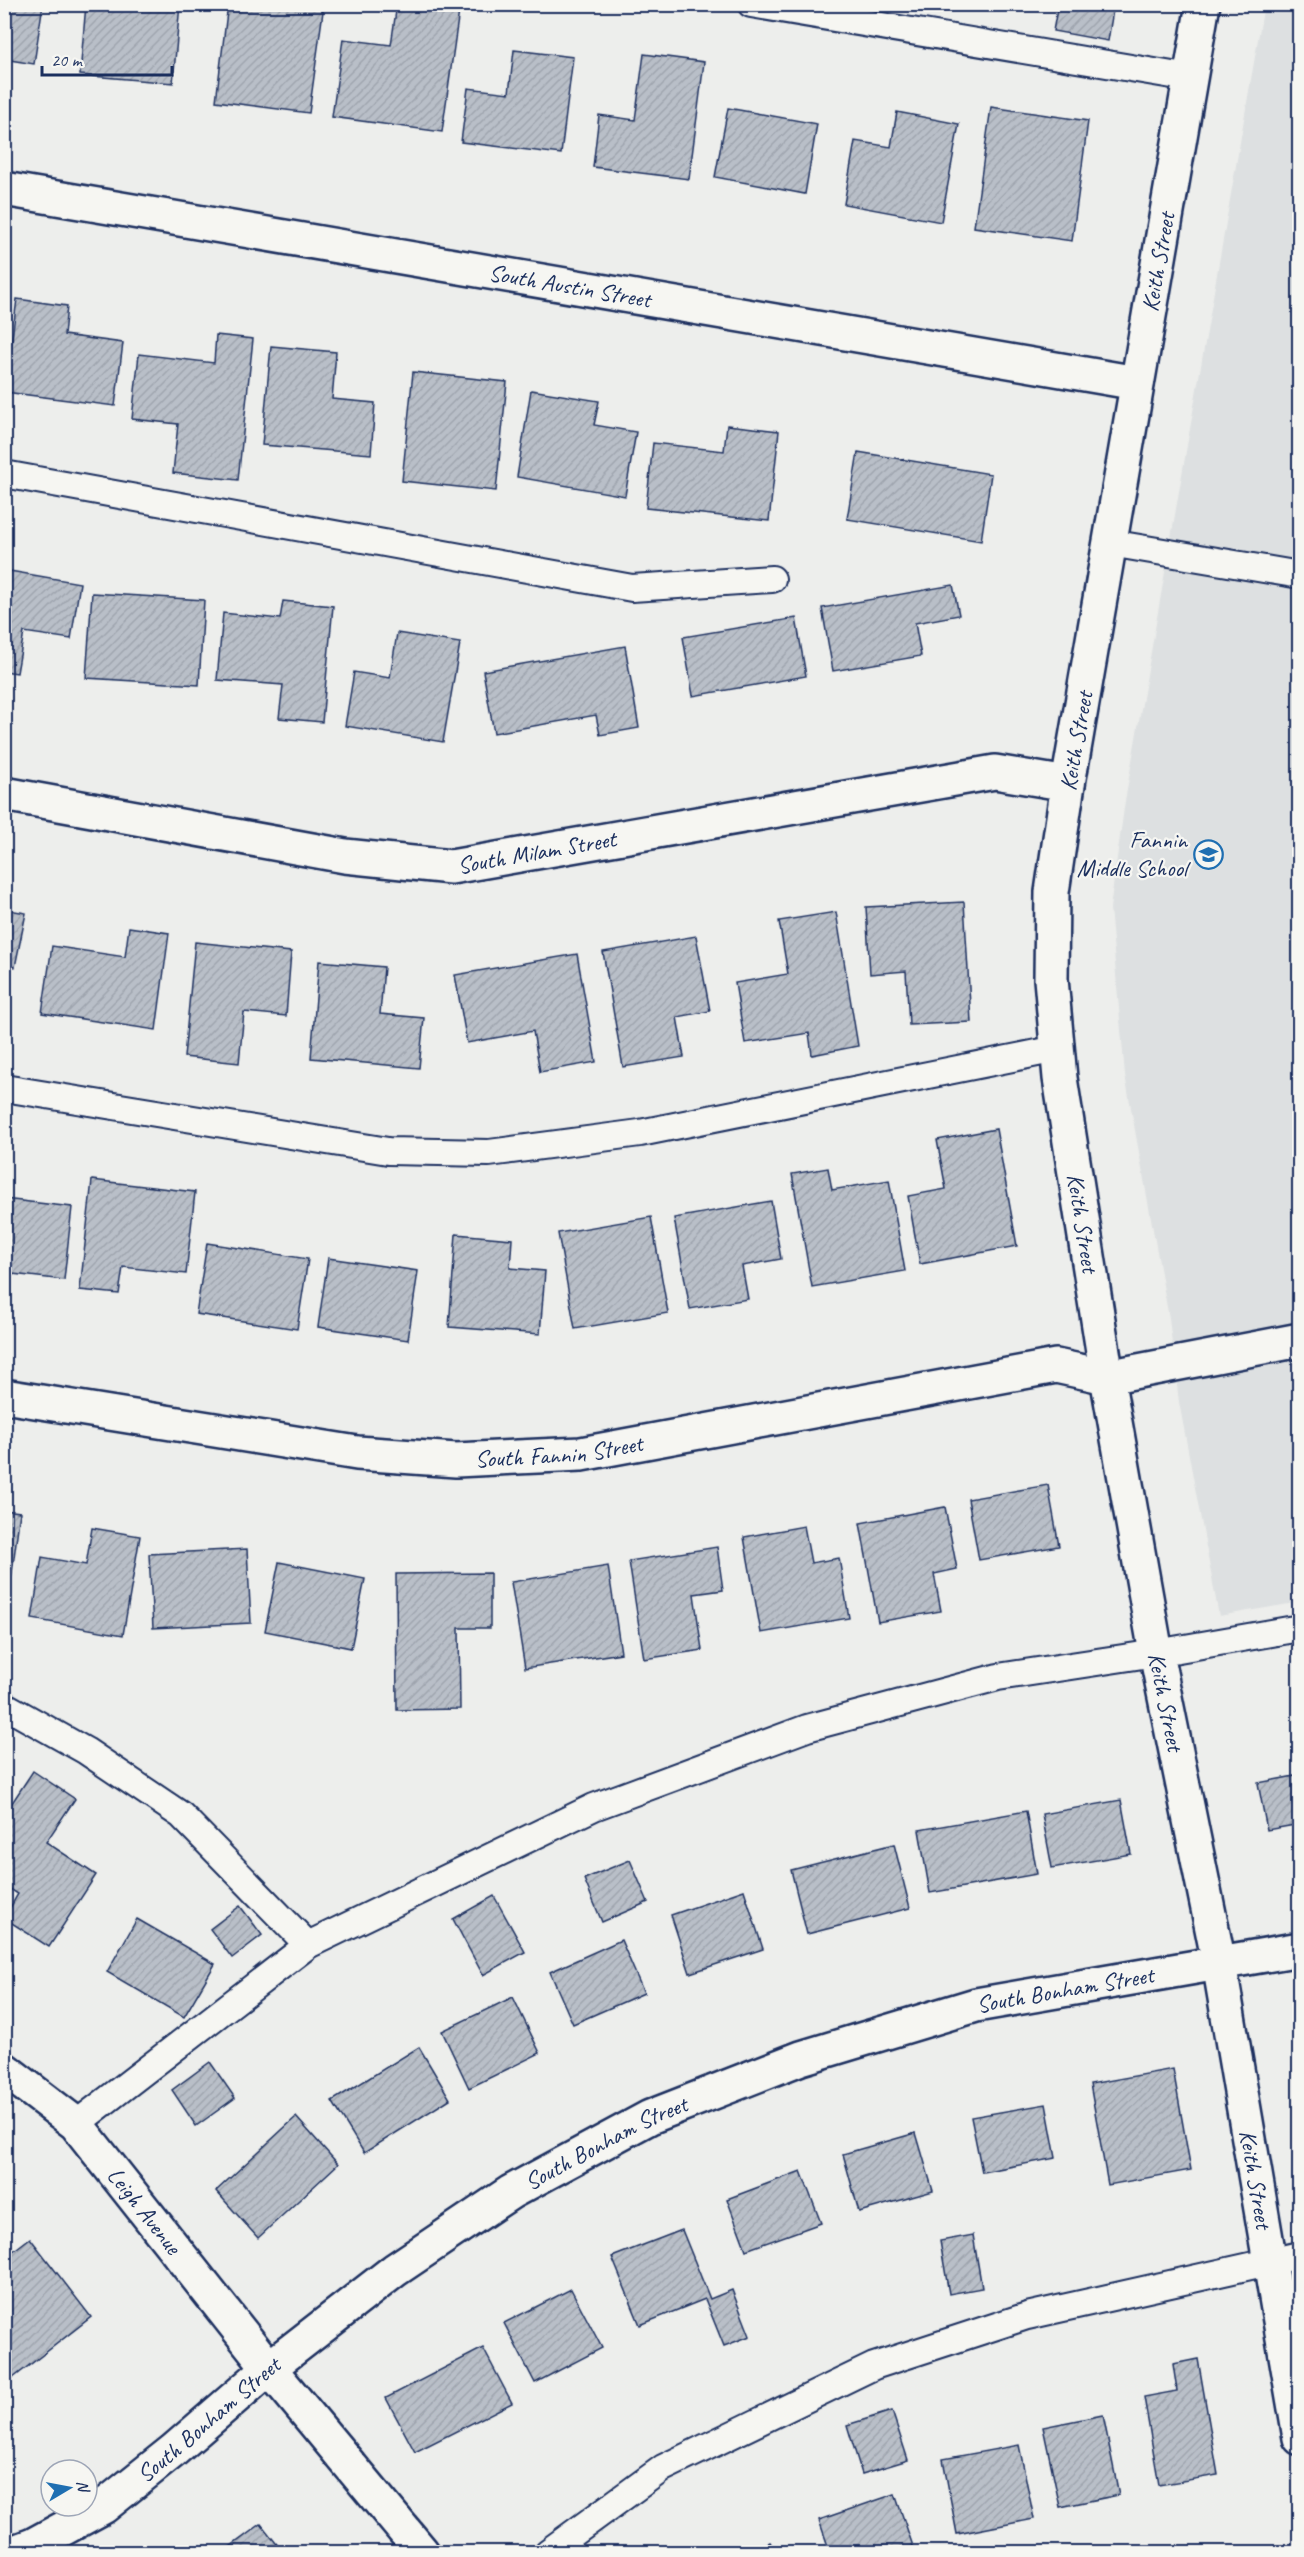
<svg xmlns="http://www.w3.org/2000/svg" width="1304" height="2557" font-family="Caveat,sans-serif">
<defs>
<pattern id="building-hatch" width="6" height="6" patternUnits="userSpaceOnUse" patternTransform="scale(1.5)"><rect width="6" height="6" fill="#b9bfc8"/><path d="M-1 1l2-2M0 6l6-6M5 7l2-2" fill="none" stroke="#9ea4ae"/></pattern>
</defs>
<rect width="100%" height="100%" fill="#edeeec"/>
<filter id="ink" filterUnits="userSpaceOnUse"><feTurbulence type="fractalNoise" baseFrequency=".0167" numOctaves="2"/><feDisplacementMap in="SourceGraphic" scale="12" xChannelSelector="R" yChannelSelector="G"/><feConvolveMatrix kernelMatrix="1 2 1 2 8 2 1 2 1" color-interpolation-filters="sRGB"/></filter>
<g filter="url(#ink)">
<path fill="#dde0e1" d="M1264 5H1299L1300 1602 1219 1616 1179 1402 1169 1318 1125 1075 1110 908 1125 801Z"/>
<g fill="url(#building-hatch)" stroke="#1b2f5e" stroke-width="1.5">
<path d="M4 4H43L34 64 4 59Z"/>
<path d="M86 4H180L173 83 80 75Z"/>
<path d="M228 4H324L309 113 216 101Z"/>
<path d="M397 4H460L442 132 332 117 343 39 391 45Z"/>
<path d="M1058 4H1114L1108 41 1053 31Z"/>
<path d="M514 50 573 57 561 154 461 142 468 88 509 93Z"/>
<path d="M644 54 704 62 689 179 593 167 599 115 635 120Z"/>
<path d="M991 107 1088 121 1072 241 974 227Z"/>
<path d="M728 108 817 124 805 194 715 177Z"/>
<path d="M897 112 959 124 941 222 844 204 855 141 891 147Z"/>
<path d="M17 299 67 306 64 335 123 343 115 406 5 392Z"/>
<path d="M216 335 253 339 238 480 173 473 178 424 132 419 139 354 214 363Z"/>
<path d="M271 346 336 352 332 399 375 403 371 454 262 445Z"/>
<path d="M413 372 507 382 496 491 402 481Z"/>
<path d="M531 390 599 401 594 425 636 432 625 496 517 477Z"/>
<path d="M727 425 779 431 769 521 646 508 653 443 724 451Z"/>
<path d="M858 452 991 474 981 541 847 519Z"/>
<path d="M4 570 80 583 71 639 24 632 17 673 4 671Z"/>
<path d="M953 585 959 615 915 623 921 656 833 671 822 608Z"/>
<path d="M92 593 204 600 199 685 86 678Z"/>
<path d="M283 601 333 606 322 722 279 718 283 685 217 680 223 613 280 619Z"/>
<path d="M796 618 806 676 693 696 683 637Z"/>
<path d="M397 633 460 643 443 742 345 726 354 672 390 678Z"/>
<path d="M625 646 639 728 600 735 596 715 494 733 483 671Z"/>
<path d="M964 902 971 1022 909 1025 906 971 870 974 866 907Z"/>
<path d="M4 909 26 913 15 967 4 965Z"/>
<path d="M836 912 858 1046 812 1055 809 1033 745 1043 735 983 788 974 779 921Z"/>
<path d="M129 927 169 933 156 1030 42 1013 52 946 125 957Z"/>
<path d="M696 936 710 1011 677 1017 684 1057 623 1067 603 952Z"/>
<path d="M195 942 291 952 286 1016 244 1012 239 1063 184 1057Z"/>
<path d="M577 954 596 1062 540 1072 533 1031 467 1043 455 975Z"/>
<path d="M319 961 384 967 380 1014 424 1018 419 1068 311 1058Z"/>
<path d="M996 1129 1017 1246 920 1264 908 1196 946 1189 937 1140Z"/>
<path d="M828 1168 832 1190 889 1180 905 1271 812 1287 792 1174Z"/>
<path d="M92 1180 195 1192 186 1274 123 1267 119 1294 80 1290Z"/>
<path d="M4 1199 72 1207 64 1280 4 1273Z"/>
<path d="M771 1201 781 1259 742 1266 748 1299 690 1309 674 1218Z"/>
<path d="M651 1217 668 1313 575 1329 558 1233Z"/>
<path d="M456 1234 512 1239 510 1268 545 1271 540 1334 449 1327Z"/>
<path d="M207 1243 308 1259 297 1329 196 1314Z"/>
<path d="M328 1258 418 1271 408 1340 318 1327Z"/>
<path d="M1048 1485 1059 1546 979 1560 968 1499Z"/>
<path d="M945 1507 957 1569 934 1574 941 1611 878 1622 860 1523Z"/>
<path d="M4 1510 20 1512 11 1580 4 1579Z"/>
<path d="M804 1526 811 1563 839 1558 849 1618 761 1633 744 1537Z"/>
<path d="M92 1528 140 1536 123 1635 32 1619 42 1557 86 1565Z"/>
<path d="M717 1547 723 1590 694 1594 702 1650 644 1659 629 1561Z"/>
<path d="M247 1549 251 1623 153 1628 149 1554Z"/>
<path d="M279 1562 365 1579 351 1648 265 1631Z"/>
<path d="M608 1566 621 1653 525 1668 511 1582Z"/>
<path d="M490 1573V1628H459L460 1709 397 1710 396 1574Z"/>
<path d="M33 1771 75 1799 46 1842 96 1875 49 1947 4 1918 18 1894 4 1885V1815Z"/>
<path d="M1300 1775V1824L1267 1830 1258 1783Z"/>
<path d="M1121 1800 1131 1854 1052 1868 1042 1814Z"/>
<path d="M1026 1811 1037 1874 930 1893 919 1830Z"/>
<path d="M894 1844 910 1908 807 1934 791 1870Z"/>
<path d="M630 1860 648 1902 602 1922 584 1879Z"/>
<path d="M744 1890 763 1949 690 1973 671 1915Z"/>
<path d="M494 1896 525 1952 483 1975 453 1919Z"/>
<path d="M240 1906 262 1935 232 1958 210 1929Z"/>
<path d="M137 1919 215 1964 184 2017 107 1972Z"/>
<path d="M621 1940 644 1993 573 2024 550 1972Z"/>
<path d="M513 1997 540 2053 469 2088 442 2031Z"/>
<path d="M419 2047 450 2099 364 2153 332 2101Z"/>
<path d="M210 2062 235 2098 196 2126 172 2090Z"/>
<path d="M1173 2069 1191 2170 1108 2185 1090 2084Z"/>
<path d="M1046 2104 1056 2158 982 2172 971 2117Z"/>
<path d="M296 2117 338 2164 258 2238 216 2191Z"/>
<path d="M916 2133 933 2191 859 2212 843 2154Z"/>
<path d="M801 2171 821 2223 746 2250 727 2199Z"/>
<path d="M682 2230 710 2299 732 2290 750 2336 724 2346 705 2299 640 2325 612 2257Z"/>
<path d="M973 2235 982 2288 949 2294 940 2241Z"/>
<path d="M30 2238 91 2317 4 2385V2258Z"/>
<path d="M571 2289 602 2348 535 2383 504 2323Z"/>
<path d="M483 2348 512 2403 415 2452 386 2398Z"/>
<path d="M1198 2359 1218 2475 1159 2485 1144 2397 1177 2391 1173 2364Z"/>
<path d="M892 2411 908 2460 862 2474 847 2425Z"/>
<path d="M1103 2415 1119 2495 1060 2507 1043 2427Z"/>
<path d="M1019 2445 1034 2519 957 2534 943 2459Z"/>
<path d="M895 2494 915 2552H830L819 2520Z"/>
<path d="M261 2524 283 2552H223Z"/>
<path d="M770 2542 776 2552H750Z"/>
<path d="M328 2546 333 2552H319Z"/>
</g>
<g fill="none" stroke-linecap="round" stroke-linejoin="round">
<defs>
<g id="service">
<path d="M751 4 1190 78"/>
<path d="M4 474 632 588 772 579"/>
<path d="M1110 543 1300 575"/>
<path d="M4 1088 388 1151 489 1153 640 1133 1057 1049"/>
<path d="M4 1705 86 1751 181 1815 308 1945"/>
<path d="M76 2124 308 1945 594 1807 807 1728 998 1677 1156 1653 1300 1628"/>
<path d="M548 2552 663 2468 874 2366 1027 2316 1300 2255"/>
</g>
<g id="minor">
<path id="s1" d="M1203 4 1068 784 1052 892 1051 979 1060 1078 1107 1377 1156 1653 1219 1963 1300 2438"/>
<path id="s2" d="M4 189 1137 383"/>
<path id="s3" d="M4 794 345 856 451 867 995 772 1068 784"/>
<path id="s4" d="M4 1396 357 1453 456 1460 581 1454 1056 1366 1107 1377 1300 1340"/>
</g>
<g id="tertiary">
<path id="s5" d="M4 2069 76 2124 269 2368 422 2552"/>
<path id="s6" d="M14 2552 33 2545 103 2507 173 2451 269 2368 395 2270 511 2192 650 2117 801 2058 976 2005 1300 1949"/>
</g>
</defs>
<use href="#service" stroke="#1b2f5e" stroke-width="30"/>
<use href="#minor" stroke="#1b2f5e" stroke-width="38"/>
<use href="#tertiary" stroke="#1b2f5e" stroke-width="38"/>
<use href="#service" stroke="#f6f6f2" stroke-width="26"/>
<use href="#minor" stroke="#f6f6f2" stroke-width="33"/>
<use href="#tertiary" stroke="#f6f6f2" stroke-width="33"/>
</g>
</g>
<defs>
<symbol id="school-ring" viewBox="-11 -11 22 22"><circle r="9.5" fill="#f6f6f2" stroke="#1f6fb2" stroke-width="1.5"/><path d="M0-5L7-2L0 1L-7-2ZM-4 1L0 2.5L4 1V4Q0 6-4 4Z" fill="#1f6fb2"/></symbol>
</defs>
<g fill-rule="evenodd">
<use href="#school-ring" x="1192" y="838" width="33" height="33"/>
</g>
<g text-anchor="middle" stroke-width="4.5" stroke-linejoin="round" paint-order="stroke">
<g font-size="24" fill="#1b2f5e" stroke="#f6f6f2">
<text transform="translate(1158 262) rotate(-80)" y="8">Keith Street</text>
<text dy="8" stroke="none"><textPath href="#s2" startOffset="574">South Austin Street</textPath></text>
<text transform="translate(1076 741) rotate(-80)" y="8">Keith Street</text>
<text dy="8" stroke="none"><textPath href="#s3" startOffset="540">South Milam Street</textPath></text>
<text dy="8" stroke="none"><textPath href="#s1" startOffset="1234">Keith Street</textPath></text>
<text dy="8" stroke="none"><textPath href="#s4" startOffset="560">South Fannin Street</textPath></text>
<text dy="8" stroke="none"><textPath href="#s1" startOffset="1720">Keith Street</textPath></text>
<text dy="8" stroke="none"><textPath href="#s6" startOffset="1209">South Bonham Street</textPath></text>
<text dy="8" stroke="none"><textPath href="#s6" startOffset="723">South Bonham Street</textPath></text>
<text dy="8" stroke="none"><textPath href="#s1" startOffset="2206">Keith Street</textPath></text>
<text dy="8" stroke="none"><textPath href="#s5" startOffset="201">Leigh Avenue</textPath></text>
<text dy="8" stroke="none"><textPath href="#s6" startOffset="237">South Bonham Street</textPath></text>
</g>
<g font-size="24" fill="#1b2f5e" stroke="#f6f6f2" text-anchor="end">
<text x="1187" y="848">Fannin<tspan x="1187" dy="28">Middle School</tspan></text>
</g>
</g>
<rect width="1304" height="2557" fill="none" stroke="#f6f6f2" stroke-width="24"/>
<rect x="12" y="12" width="1280" height="2533" fill="none" stroke="#1b2f5e" stroke-width="2" filter="url(#ink)"/>
<g transform="translate(69 2488) rotate(80)"><circle r="28" fill="#f6f6f2" stroke="#9ea6b7" stroke-width="1.5"/>
<path d="M0-4.5L10 22L0 15L-10 22Z" fill="#1f6fb2"/>
<text y="-9" font-size="16" font-weight="bold" text-anchor="middle" fill="#1b2f5e">N</text>
</g>
<path d="M42 66v9h130v-9" fill="none" stroke="#1b2f5e" stroke-width="3"/>
<text x="51" y="66" font-size="18" fill="#1b2f5e" stroke="#f6f6f2" stroke-width="4.5" paint-order="stroke">20 m</text>
</svg>
